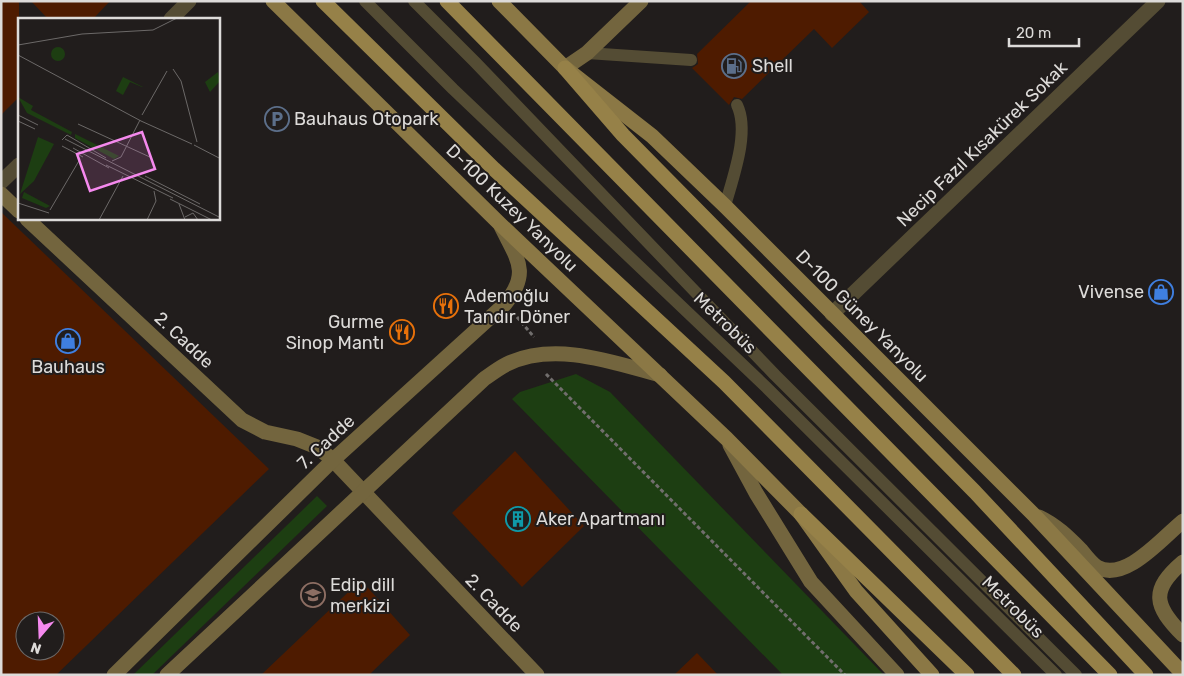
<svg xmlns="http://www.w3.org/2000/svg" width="1184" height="676" font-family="Rubik,sans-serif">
<rect width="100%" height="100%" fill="#211d1c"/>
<g fill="#1d3e12">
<path d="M576 374 610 392 884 675H783L512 399 520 392Z"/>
<path d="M317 496 327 506 152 675H133Z"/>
</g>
<g fill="#4e1b00" fill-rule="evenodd">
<path d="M1 1H19V97L1 115Z"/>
<path d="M31 1H110L93 19H48Z"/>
<path d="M751 1H859L869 12 832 48 814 29 742 99 734 97 729 105 692 68 698 64 697 54Z"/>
<path d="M1 212 269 469 56 675H1ZM25 621H55V651H25Z"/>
<path d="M515 451 584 526 522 587 452 513Z"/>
<path d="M361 580 410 635 369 675H261Z"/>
<path d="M697 653 718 675H674Z"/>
</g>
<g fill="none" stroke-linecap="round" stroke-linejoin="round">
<g stroke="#716e6d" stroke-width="3" stroke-dasharray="4 2.5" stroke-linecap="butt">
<path d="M517 317 534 337"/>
<path d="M546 374 845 675"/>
</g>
<g stroke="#544c34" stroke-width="12">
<path d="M365 1 453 89 766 387 1056 675"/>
<path d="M414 1 475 62 775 375 1076 675"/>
<path d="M587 53 691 60"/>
<path d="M725 206C733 177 750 132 737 105"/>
</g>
<g stroke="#544c34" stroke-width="15">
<path d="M171 19 189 1"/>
<path d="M1 182 19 165"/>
<path d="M832 314 1158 1"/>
</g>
<g stroke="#73653e" stroke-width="15">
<path d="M565 68 587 53 641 1"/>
<path d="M1 194 19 211"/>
<path d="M27 219 242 420 265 432 297 439 317 447 333 460 537 675"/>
<path d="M730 445 756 493 811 582 897 675"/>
<path d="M1039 517C1056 525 1068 537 1081 550 1085 555 1091 563 1097 567 1125 583 1162 538 1183 521"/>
<path d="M1183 562C1150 590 1154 606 1183 635"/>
<path d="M114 675 333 460 505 304C531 272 517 259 501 226"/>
<path d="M167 675 484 379C491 374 499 368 507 364 554 341 612 362 660 375"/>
</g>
<g stroke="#8b7845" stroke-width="15">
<path d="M273 1 501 225 727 439 801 514 856 591 932 675"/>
<path d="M499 1 565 68 652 136 725 206 1035 516 1183 674"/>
</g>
<g stroke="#968148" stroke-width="15">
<path d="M323 1 494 169 724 382 1014 675"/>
<path d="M447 1 1110 675"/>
<path d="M565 68 623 135 975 492 1146 675"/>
<path d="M801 514 967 675"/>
</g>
</g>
<defs>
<symbol id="fuel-ring" viewBox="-11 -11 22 22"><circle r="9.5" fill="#211d1c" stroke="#5c6f8a" stroke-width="1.5"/><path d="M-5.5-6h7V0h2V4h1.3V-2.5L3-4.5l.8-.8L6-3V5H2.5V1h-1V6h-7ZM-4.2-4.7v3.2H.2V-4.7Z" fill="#5c6f8a"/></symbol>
<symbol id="parking-ring" viewBox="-11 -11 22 22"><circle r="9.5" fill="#211d1c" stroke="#5c6f8a" stroke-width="1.5"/><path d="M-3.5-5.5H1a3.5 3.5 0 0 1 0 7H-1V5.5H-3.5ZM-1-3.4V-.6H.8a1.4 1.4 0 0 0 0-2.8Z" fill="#5c6f8a"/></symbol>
<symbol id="shop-ring" viewBox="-11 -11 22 22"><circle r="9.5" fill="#211d1c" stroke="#3f7fe0" stroke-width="1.5"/><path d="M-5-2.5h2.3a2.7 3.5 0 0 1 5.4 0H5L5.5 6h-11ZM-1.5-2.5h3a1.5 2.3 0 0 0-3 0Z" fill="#3f7fe0"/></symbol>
<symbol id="restaurant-ring" viewBox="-11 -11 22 22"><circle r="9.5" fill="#211d1c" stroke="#e8710a" stroke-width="1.5"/><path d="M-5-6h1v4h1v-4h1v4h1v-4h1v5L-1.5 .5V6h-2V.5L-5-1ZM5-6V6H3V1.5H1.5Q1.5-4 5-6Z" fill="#e8710a"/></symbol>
<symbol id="building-ring" viewBox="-11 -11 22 22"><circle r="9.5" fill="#211d1c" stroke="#0f9aa8" stroke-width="1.5"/><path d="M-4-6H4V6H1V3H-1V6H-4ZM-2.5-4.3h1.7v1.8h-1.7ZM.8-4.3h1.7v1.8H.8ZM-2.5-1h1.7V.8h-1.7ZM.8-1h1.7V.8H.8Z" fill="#0f9aa8"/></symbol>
<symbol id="school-ring" viewBox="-11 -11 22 22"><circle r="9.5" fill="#211d1c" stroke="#8d6e63" stroke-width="1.5"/><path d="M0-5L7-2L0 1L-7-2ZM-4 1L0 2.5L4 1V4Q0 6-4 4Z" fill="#8d6e63"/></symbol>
</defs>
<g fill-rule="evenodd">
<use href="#fuel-ring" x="720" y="52" width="28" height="28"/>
<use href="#parking-ring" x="263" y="105" width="28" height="28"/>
<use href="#shop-ring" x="1147" y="278" width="28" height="28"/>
<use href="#restaurant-ring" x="432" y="292" width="28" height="28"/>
<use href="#restaurant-ring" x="388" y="318" width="28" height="28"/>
<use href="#shop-ring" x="54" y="327" width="28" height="28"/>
<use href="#building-ring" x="504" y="505" width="28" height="28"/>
<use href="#school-ring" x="299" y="581" width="28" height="28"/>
</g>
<g text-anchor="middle" stroke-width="4" stroke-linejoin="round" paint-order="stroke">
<g font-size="18" fill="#dddbd9" stroke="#211d1c" text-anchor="start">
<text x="752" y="72">Shell</text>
<text x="294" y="125">Bauhaus Otopark</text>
<text x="1144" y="298" text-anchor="end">Vivense</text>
<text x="464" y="302">Ademoğlu<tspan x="464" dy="21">Tandır Döner</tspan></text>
<text x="384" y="328" text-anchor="end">Gurme<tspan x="384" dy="21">Sinop Mantı</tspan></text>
<text x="68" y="373" text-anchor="middle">Bauhaus</text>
<text x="536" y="525">Aker Apartmanı</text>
<text x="330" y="591">Edip dill<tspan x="330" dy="21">merkizi</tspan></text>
</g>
<g font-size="18" fill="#dddbd9" stroke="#211d1c">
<text transform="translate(982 144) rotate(-44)" y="6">Necip Fazıl Kısakürek Sokak</text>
<text transform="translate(512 208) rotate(44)" y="6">D-100 Kuzey Yanyolu</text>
<text transform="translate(862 316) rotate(45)" y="6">D-100 Güney Yanyolu</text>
<text transform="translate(725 323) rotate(44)" y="6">Metrobüs</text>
<text transform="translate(184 340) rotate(43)" y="6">2. Cadde</text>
<text transform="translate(326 442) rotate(-43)" y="6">7. Cadde</text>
<text transform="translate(494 603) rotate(46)" y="6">2. Cadde</text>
<text transform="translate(1013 607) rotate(45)" y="6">Metrobüs</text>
</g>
</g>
<g transform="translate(18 18)">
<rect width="202" height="202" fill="#211d1c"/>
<path d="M33 36a7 7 0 1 1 14 0a7 7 0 1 1-14 0ZM200 54 202 63 192 74 187 64ZM105 59 125 69H124L112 64 105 77 98 73ZM0 79 15 88 13 92 54 114 53 117 9 95ZM57 116 101 138 96 141 57 120ZM20 119 36 126 16 163 2 176ZM6 174 32 188 28 190 4 180Z" fill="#1d3e12"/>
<path fill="none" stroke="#6c6968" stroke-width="1" d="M0 27 64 16 135 12 159 0M0 37 123 103 174 126M155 51 163 63 179 124M0 97 20 107M124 97 149 53M0 103 17 111M60 106 134 140M47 121 203 200M44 122 49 117 88 140M176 127 203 141M44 128 65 139M55 130 91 150M94 143 103 139 122 102M88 147 155 180M127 158 182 186M152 181 194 202M0 185 31 195M161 186 167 202M32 192 62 141 59 137M167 199 175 195 180 202M81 202 105 158M129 202 138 183 136 173"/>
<path fill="#f589ee" fill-opacity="0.15" stroke="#f589ee" stroke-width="2.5" d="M124 114 137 151 72 173 59 136Z"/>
<rect width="202" height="202" fill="none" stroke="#dddbd9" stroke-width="2.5"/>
</g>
<rect width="1184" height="676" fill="none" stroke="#dddbd9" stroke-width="5"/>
<g transform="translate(40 636) rotate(199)"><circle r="24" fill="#211d1c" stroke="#6c6968"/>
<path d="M0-4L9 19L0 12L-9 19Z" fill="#f589ee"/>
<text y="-8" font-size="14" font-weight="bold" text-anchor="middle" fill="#dddbd9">N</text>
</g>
<path d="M1009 38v8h70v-8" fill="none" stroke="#dddbd9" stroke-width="2.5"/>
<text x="1016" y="38" font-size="15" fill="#dddbd9" stroke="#211d1c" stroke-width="4" paint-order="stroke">20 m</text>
</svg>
